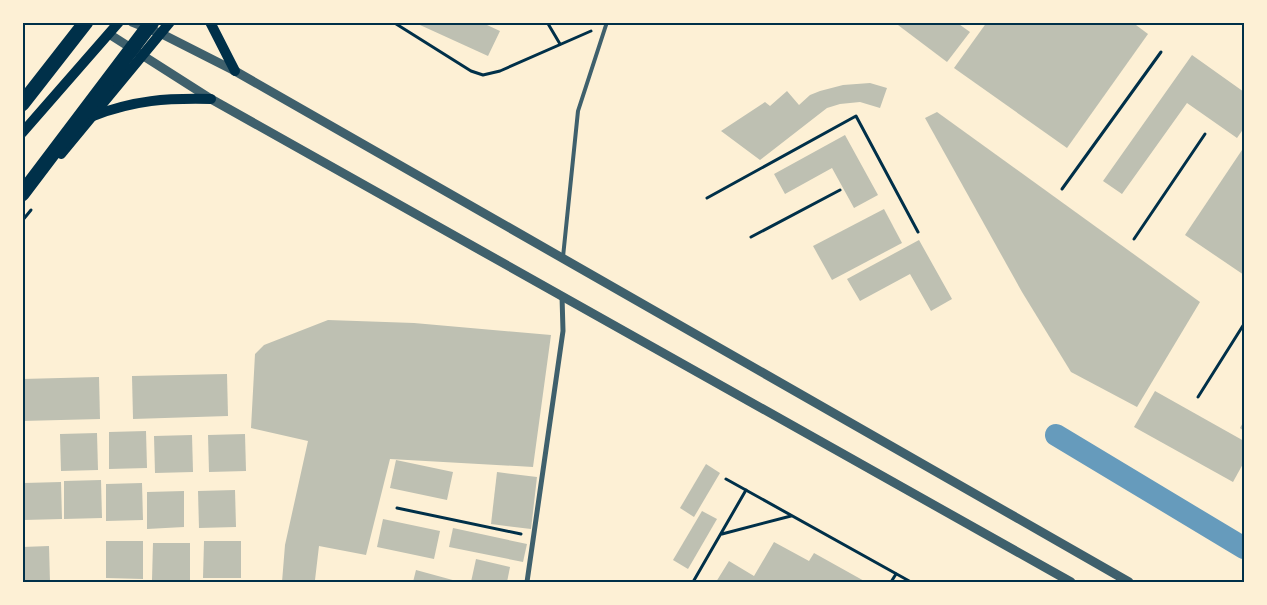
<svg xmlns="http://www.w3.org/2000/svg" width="1267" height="605" font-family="'Fira Sans Condensed',sans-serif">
<rect width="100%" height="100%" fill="#fdf0d5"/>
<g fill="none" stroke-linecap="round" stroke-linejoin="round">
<path stroke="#669bbc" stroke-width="22" d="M1056 435 1244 548"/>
</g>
<g fill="#bec0b2">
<path d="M421 22H488L487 25 500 31 488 56 420 25Z"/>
<path d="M894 22H956L970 32 947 62Z"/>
<path d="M987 22H1132L1148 34 1067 148 954 68Z"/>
<path d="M1192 55 1244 92V128L1237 138 1187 103 1122 194 1103 181Z"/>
<path d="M870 83 887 88 880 108 860 102 840 104 827 108 760 160 721 131 765 102 770 106 787 91 799 105 810 95 820 91 843 85Z"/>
<path d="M937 112 1200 302 1137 407 1071 372 1022 292 925 118Z"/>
<path d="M845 135 878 195 854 208 832 168 785 194 774 174Z"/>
<path d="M1244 147V275L1185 235Z"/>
<path d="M884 209 902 243 832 280 813 246Z"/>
<path d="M919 240 952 299 931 311 910 274 860 301 847 279Z"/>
<path d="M328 320 414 323 551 335 533 467 390 459 366 555 319 546 315 580 330 582H282L285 545 308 441 251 428 255 354 264 345Z"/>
<path d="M227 374 228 416 133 419 132 376Z"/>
<path d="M99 377 100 419 22 421V379Z"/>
<path d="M1155 391 1244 441V462L1233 482 1134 427Z"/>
<path d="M1244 421V431L1240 428Z"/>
<path d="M146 431 147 468 109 469V432Z"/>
<path d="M97 433 98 470 61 471 60 434Z"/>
<path d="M245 434 246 471 209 472 208 435Z"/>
<path d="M192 435 193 472 155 473 154 436Z"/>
<path d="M396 460 453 472 447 500 390 488Z"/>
<path d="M706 464 720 473 694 517 680 508Z"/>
<path d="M497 472 537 477 531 529 491 524Z"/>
<path d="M101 480 102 518 64 519V481Z"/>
<path d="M61 482 62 519 24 520V483Z"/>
<path d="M142 483 143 520 106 521V484Z"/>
<path d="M235 490 236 527 199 528 198 491Z"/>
<path d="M184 491V527L147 529V492Z"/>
<path d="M702 511 717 519 688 569 673 560Z"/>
<path d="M383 519 440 531 434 559 377 547Z"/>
<path d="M453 528 527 544 523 562 449 547Z"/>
<path d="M106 541H143V579L106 578Z"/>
<path d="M204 541H241V578H203Z"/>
<path d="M774 542 809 561 814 553 866 582H716L729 561 754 576Z"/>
<path d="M153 543H190V580H152Z"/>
<path d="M49 546 50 582H22V547Z"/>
<path d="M476 559 510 567 507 582H471Z"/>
<path d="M416 570 460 582H413Z"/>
</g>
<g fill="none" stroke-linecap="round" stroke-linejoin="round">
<g stroke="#003049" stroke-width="3">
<path d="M393 22 471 71 483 75 500 71 591 31"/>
<path d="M547 22 560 44"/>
<path d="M1062 189 1161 52"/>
<path d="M707 198 856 116 918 232"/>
<path d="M22 221 31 210"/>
<path d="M751 237 840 190"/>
<path d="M1134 239 1205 134"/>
<path d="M1198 397 1244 324"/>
<path d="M726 479 911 582"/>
<path d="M397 508 521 534"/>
<path d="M722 534 791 516"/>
<path d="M693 582 746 490"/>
<path d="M891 582 896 574"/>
</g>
<path stroke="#3f606c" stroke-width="4" d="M563 257 578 111 607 22"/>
<path stroke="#3f606c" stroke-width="5" d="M527 582 563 331 562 296"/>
<g stroke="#3f606c" stroke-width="9">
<path d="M132 22 162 34 235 71 1129 582"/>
<path d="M109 34 211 99 1071 582"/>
</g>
<g stroke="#003049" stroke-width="10">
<path d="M210 22 235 71"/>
<path d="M93 116C135 100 166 98 211 99"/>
<path d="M22 133 119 22"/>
<path d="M61 154 170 22"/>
</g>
<g stroke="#003049" stroke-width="15">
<path d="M22 104 86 22"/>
<path d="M22 194 152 22"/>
</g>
</g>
<rect width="1267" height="605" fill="none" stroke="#fdf0d5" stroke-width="48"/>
<rect x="24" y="24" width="1219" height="557" fill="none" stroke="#003049" stroke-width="2"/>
</svg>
